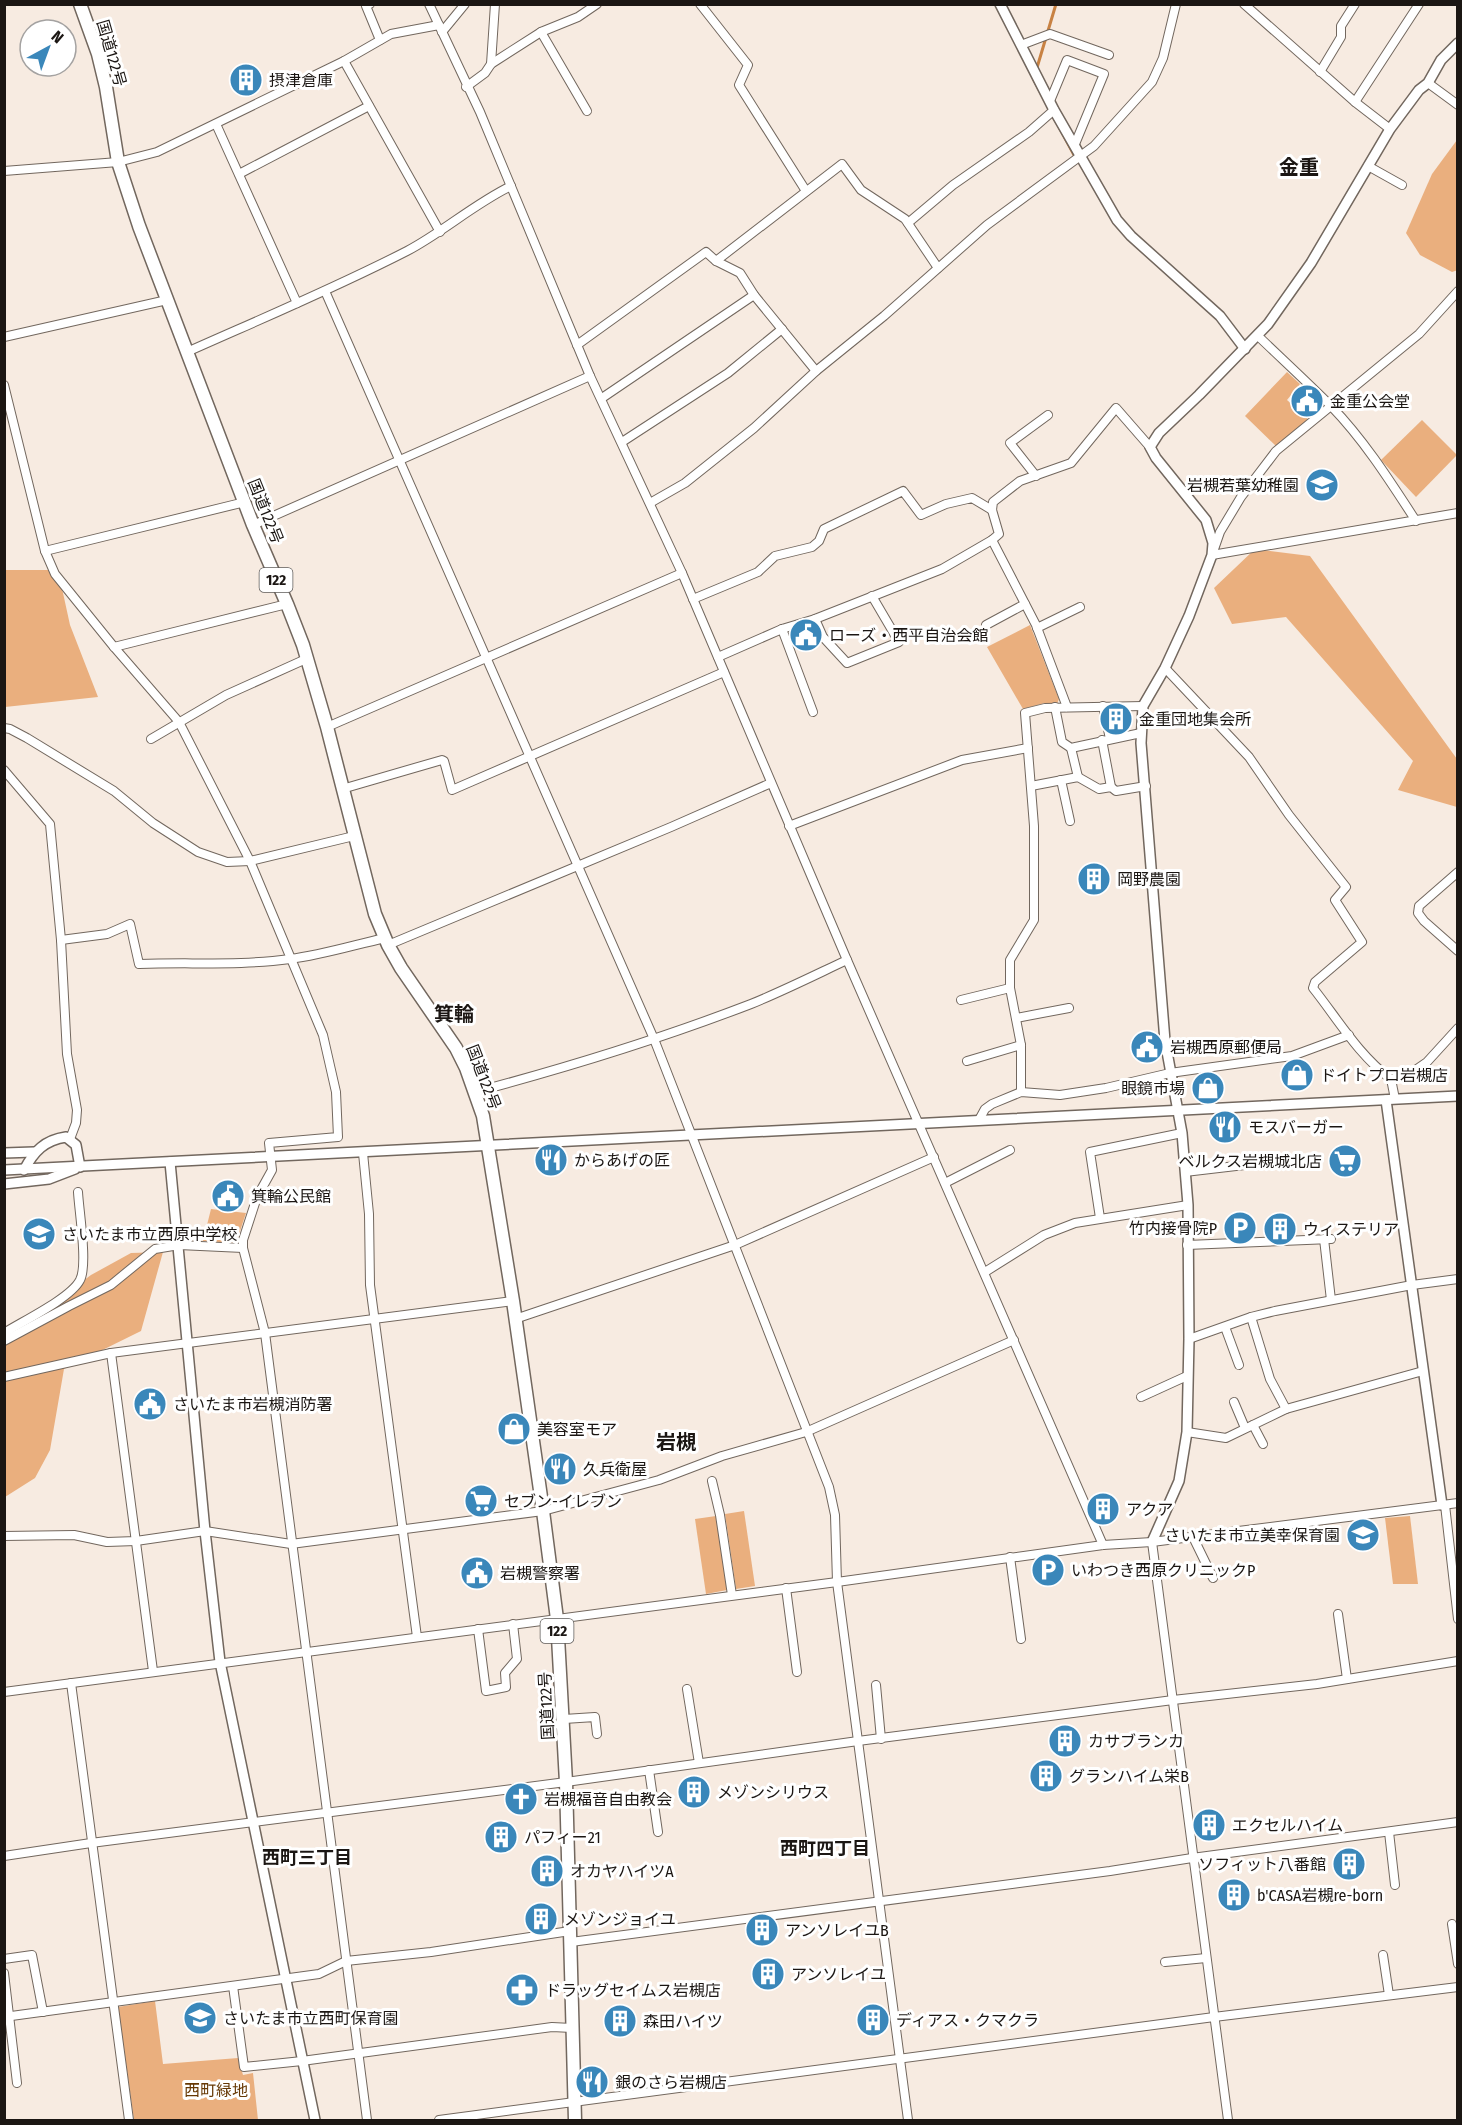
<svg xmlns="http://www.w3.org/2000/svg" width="1462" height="2125" font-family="'Fira Sans Condensed','Noto Sans JP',sans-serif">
<rect width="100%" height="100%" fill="#f7ebe1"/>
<g fill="#eaaf7e">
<path d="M1457 140 1458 270 1452 272 1420 255 1406 233 1432 174Z"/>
<path d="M1287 372 1300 384 1287 400 1308 419 1276 446 1245 416Z"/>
<path d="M1422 420 1457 455 1416 497 1381 460Z"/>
<path d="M1255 549 1310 556 1457 759V807L1398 790 1413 761 1286 617 1232 624 1214 588Z"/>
<path d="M4 570H58L70 625 98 697 5 707Z"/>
<path d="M1030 625 1059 699 1057 704 1045 703 1023 709 987 647Z"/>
<path d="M211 1209 246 1213 236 1243 203 1241Z"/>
<path d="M163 1252 141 1331 64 1369 50 1450 35 1478 5 1497 4 1339 91 1275 131 1253Z"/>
<path d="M744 1511 755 1586 736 1589 725 1514Z"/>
<path d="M716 1516 727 1590 706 1594 695 1519Z"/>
<path d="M1410 1516 1418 1584H1393L1385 1518Z"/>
<path d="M155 2001 163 2064 238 2058 243 2075 253 2073 258 2120H134L118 2007Z"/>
</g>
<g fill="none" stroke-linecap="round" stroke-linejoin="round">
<g stroke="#c88243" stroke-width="3">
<path d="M1036 71 1056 4"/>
<path d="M1034 77V80L1074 155"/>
</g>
<defs>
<g id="minor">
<path d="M370 4 366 6 380 40"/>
<path d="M429 4 480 112 590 376 682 573 847 960 1103 1545"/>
<path d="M700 4 748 65 739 85 806 191"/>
<path d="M1244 4 1355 102 1390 129"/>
<path d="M442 32 465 4"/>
<path d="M541 32 587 111"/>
<path d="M1021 45 1050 34 1109 55"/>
<path d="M344 61 440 232"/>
<path d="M491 64 495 4"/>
<path d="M1320 72 1341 37V26L1355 4"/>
<path d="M1428 83 1458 105"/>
<path d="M466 87 485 73 491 64 541 32 578 17 597 4"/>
<path d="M1050 101 1067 60 1104 74 1075 144"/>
<path d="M1355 102 1419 4"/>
<path d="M216 124 297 303"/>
<path d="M1368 166 1402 185"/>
<path d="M4 171 118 162 157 152 344 61 391 34 439 25"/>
<path d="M239 174 369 106"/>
<path d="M908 223 953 185 1029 132 1054 110"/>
<path d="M716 261 842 164 861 190 905 219 938 268"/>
<path d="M325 291 654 1039 829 1487 835 1515 837 1582 908 2120"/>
<path d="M1458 291 1419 334 1276 451 1241 497 1220 532 1212 555 1458 513"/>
<path d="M1258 336C1282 359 1307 382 1331 406 1364 440 1390 481 1416 521"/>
<path d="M4 337 167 300"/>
<path d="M577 345 706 252 716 261 740 273 754 295 816 371"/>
<path d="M187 352C261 319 335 288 407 251 443 232 474 204 511 186"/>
<path d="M4 385 45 551 55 574 114 647 179 722 250 861 323 1035 336 1092 338 1137 269 1143 272 1170 257 1197 243 1240V1248L265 1333 367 2120"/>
<path d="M602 398 754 295"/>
<path d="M622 442 728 373 782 329"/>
<path d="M1036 476 1010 443 1048 415"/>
<path d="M650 503 685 483 754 428 816 371 884 316 987 225 1094 146 1152 82 1163 58 1176 4"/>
<path d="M253 525 590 376"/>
<path d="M992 540 1036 625 1067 707"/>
<path d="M45 551 245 502"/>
<path d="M693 599 758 572 775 556 812 547 819 541 824 529 903 491 921 515 946 504 972 498 992 510"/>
<path d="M815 619 823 637 847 663 899 642 872 596"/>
<path d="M986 625 1025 604"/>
<path d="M1037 628 1080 607"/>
<path d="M782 629 813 712"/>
<path d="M114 647 287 604"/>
<path d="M718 657 782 629 815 619 942 569 992 540 999 534 992 510 993 502 1020 481 1071 463 1116 408 1150 447"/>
<path d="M1165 668 1249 757 1289 815 1346 887 1335 900 1362 942 1315 982 1313 988C1337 1018 1359 1056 1391 1079L1411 1073 1427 1062 1458 1028"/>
<path d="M1103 706 1110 739"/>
<path d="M1055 707 1062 742 1071 748 1141 733"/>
<path d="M327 727 682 573"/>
<path d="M4 728 10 729 27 738 114 791 153 823 198 852 227 862 250 861 354 836"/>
<path d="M151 739 226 695 306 659"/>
<path d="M1102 740 1111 787"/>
<path d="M1071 748 1078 777"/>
<path d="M4 770 50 824 61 940 67 1054 77 1110 76 1123 70 1139"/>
<path d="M1061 780 1070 821"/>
<path d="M1031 786 1078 777 1099 789 1111 787 1116 791 1146 786"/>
<path d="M342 789 442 760 444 761 452 790 724 672"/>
<path d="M789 826 962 760 1028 748"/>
<path d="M1458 872 1419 906 1418 913 1424 921 1458 951"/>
<path d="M61 940 107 934 130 924 139 964C189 962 240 966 290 959 322 955 354 945 385 938"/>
<path d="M388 945 671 827 771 783"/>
<path d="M961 1000 1010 988"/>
<path d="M1016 1018 1069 1008"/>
<path d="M967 1061 1021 1045"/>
<path d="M1391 1079 1395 1099"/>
<path d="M475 1092C569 1067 660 1039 751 1004 783 991 815 975 847 960"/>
<path d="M1021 1092V1045L1010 988V960L1034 920V826L1025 713 1045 708 1143 706"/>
<path d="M979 1120 985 1109 992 1104 1021 1092 1060 1095 1106 1088 1170 1073 1292 1056 1349 1035"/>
<path d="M363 1153 369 1214 370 1285 417 1637"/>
<path d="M1185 1172 1270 1162"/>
<path d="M945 1183 1010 1150"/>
<path d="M1100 1218 1090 1152 1182 1133"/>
<path d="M1324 1239 1331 1300"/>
<path d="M1187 1245 1331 1239"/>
<path d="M985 1272 1044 1235 1075 1223 1188 1205"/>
<path d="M1251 1317 1270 1379 1286 1409"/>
<path d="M515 1319 735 1245 934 1157"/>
<path d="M1225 1327 1239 1365"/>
<path d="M4 1333C23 1321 71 1298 80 1280 88 1265 79 1211 78 1192"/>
<path d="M1189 1339 1251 1317 1275 1311 1412 1285 1458 1279"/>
<path d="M4 1341 69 1306 111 1285 155 1249 179 1245 243 1248"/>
<path d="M111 1353 153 1671"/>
<path d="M4 1377 111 1353 513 1301"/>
<path d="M1141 1397 1187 1376"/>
<path d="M1234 1402 1245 1428"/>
<path d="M1253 1425 1263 1444"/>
<path d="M1187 1432 1226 1438 1286 1409 1423 1371"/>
<path d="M712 1481 720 1515 732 1595"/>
<path d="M1445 1505 1458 1619"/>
<path d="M4 1536 74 1535 107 1542 136 1541 205 1531 291 1544 543 1511 659 1480 722 1456 806 1432 1014 1340"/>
<path d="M1193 1537 1213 1578"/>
<path d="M1152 1542 1228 2120"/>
<path d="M1010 1557 1021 1639"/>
<path d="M786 1588 797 1672"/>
<path d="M1338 1614 1347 1679"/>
<path d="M478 1629 486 1691 506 1687 505 1673 517 1659 513 1624"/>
<path d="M71 1683 129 2120"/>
<path d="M876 1685 881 1739"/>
<path d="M687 1689 699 1763"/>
<path d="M4 1692 837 1582 1103 1545 1152 1542 1458 1503"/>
<path d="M564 1719 595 1717 597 1734"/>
<path d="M649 1770 658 1832"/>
<path d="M1389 1832 1395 1885"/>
<path d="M4 1856 91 1843 566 1782 858 1741 1173 1700 1317 1684 1458 1661"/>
<path d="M1452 1924 1458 1964"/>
<path d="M571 1942 1110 1871 1192 1858 1458 1822"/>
<path d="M1383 1955 1389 1995"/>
<path d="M4 1959 32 1955 43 2012"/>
<path d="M1165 1962 1206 1958"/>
<path d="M4 1973 17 2083"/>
<path d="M233 1986 244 2067 302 2061 552 2027 572 2028"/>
<path d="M4 2017 319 1974 346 1961 431 1952 570 1931"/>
<path d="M439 2120 1214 2017 1458 1987"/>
</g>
<g id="tertiary">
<path d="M1000 4 1054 110 1117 220 1131 236 1220 316 1245 349"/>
<path d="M1386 1100 1442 1505"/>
<path d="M4 1153 34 1152"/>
<path d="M170 1162 205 1531 220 1662 315 2120"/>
<path d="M4 1170 1458 1096"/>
<path d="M24 1170C34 1151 45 1140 66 1137L76 1145 80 1167"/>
<path d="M4 1184 49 1179 75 1169"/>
<path d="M1152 1542 1179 1481 1187 1432 1189 1339 1188 1205 1182 1133 1165 1041 1141 743 1143 706 1165 668 1189 616 1212 555 1213 543 1206 520 1156 458 1150 447 1159 433 1199 395 1268 324 1311 263 1390 129 1419 90 1428 83 1441 60 1458 43"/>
</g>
<path id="trunk" d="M80 4 98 54 106 87 118 162 139 226 253 525 287 604 303 645 327 727 375 914 388 945 401 968 456 1048 466 1068 483 1116 513 1301 543 1511 557 1619 566 1782 575 2120"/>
</defs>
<use href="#minor" stroke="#72675e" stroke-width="10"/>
<use href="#tertiary" stroke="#72675e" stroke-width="12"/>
<use href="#trunk" stroke="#72675e" stroke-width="15"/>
<use href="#minor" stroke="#fff" stroke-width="8"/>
<use href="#tertiary" stroke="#fff" stroke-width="9"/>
<use href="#trunk" stroke="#fff" stroke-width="12"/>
</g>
<defs>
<symbol id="building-disc" viewBox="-11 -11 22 22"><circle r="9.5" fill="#3a87ba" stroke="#fff"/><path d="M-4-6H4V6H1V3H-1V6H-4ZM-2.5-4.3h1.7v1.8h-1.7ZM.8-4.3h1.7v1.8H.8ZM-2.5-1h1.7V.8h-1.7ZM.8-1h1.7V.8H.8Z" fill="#fff"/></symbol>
<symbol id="civic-disc" viewBox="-11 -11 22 22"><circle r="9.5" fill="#3a87ba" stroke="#fff"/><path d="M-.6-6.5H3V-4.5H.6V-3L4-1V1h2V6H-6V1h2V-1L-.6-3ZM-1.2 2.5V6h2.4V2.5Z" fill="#fff"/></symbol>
<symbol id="school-disc" viewBox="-11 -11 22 22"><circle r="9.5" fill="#3a87ba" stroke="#fff"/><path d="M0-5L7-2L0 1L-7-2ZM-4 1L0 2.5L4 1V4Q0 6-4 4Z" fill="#fff"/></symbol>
<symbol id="shop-disc" viewBox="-11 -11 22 22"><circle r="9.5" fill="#3a87ba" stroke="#fff"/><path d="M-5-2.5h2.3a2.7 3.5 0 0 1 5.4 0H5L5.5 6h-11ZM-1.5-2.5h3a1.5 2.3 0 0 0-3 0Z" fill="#fff"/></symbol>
<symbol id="restaurant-disc" viewBox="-11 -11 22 22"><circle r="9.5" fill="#3a87ba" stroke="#fff"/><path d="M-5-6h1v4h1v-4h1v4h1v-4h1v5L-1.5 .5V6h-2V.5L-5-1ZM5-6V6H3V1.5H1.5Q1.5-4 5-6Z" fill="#fff"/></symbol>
<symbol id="supermarket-disc" viewBox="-11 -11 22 22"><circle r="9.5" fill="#3a87ba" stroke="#fff"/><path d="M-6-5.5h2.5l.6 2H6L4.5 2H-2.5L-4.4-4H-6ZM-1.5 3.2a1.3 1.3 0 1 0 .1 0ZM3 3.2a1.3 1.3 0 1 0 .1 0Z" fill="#fff"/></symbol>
<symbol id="parking-disc" viewBox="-11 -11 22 22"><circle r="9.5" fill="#3a87ba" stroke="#fff"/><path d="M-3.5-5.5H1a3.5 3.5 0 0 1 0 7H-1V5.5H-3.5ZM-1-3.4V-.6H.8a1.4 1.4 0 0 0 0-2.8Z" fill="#fff"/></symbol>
<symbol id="church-disc" viewBox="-11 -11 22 22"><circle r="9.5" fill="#3a87ba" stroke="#fff"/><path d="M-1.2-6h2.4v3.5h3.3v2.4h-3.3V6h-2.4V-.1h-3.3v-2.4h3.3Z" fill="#fff"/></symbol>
<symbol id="pharmacy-disc" viewBox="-11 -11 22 22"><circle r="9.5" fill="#3a87ba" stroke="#fff"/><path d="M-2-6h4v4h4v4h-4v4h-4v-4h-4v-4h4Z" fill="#fff"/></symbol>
</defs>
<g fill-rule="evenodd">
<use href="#building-disc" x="227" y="61" width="38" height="38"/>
<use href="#civic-disc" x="1288" y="382" width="38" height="38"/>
<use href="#school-disc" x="1303" y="466" width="38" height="38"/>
<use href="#civic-disc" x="787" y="616" width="38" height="38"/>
<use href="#building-disc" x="1097" y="700" width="38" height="38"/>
<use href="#building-disc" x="1075" y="860" width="38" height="38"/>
<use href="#civic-disc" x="1128" y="1028" width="38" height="38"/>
<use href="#shop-disc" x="1278" y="1056" width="38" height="38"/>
<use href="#shop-disc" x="1189" y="1069" width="38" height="38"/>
<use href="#restaurant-disc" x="1206" y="1108" width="38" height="38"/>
<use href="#restaurant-disc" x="532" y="1141" width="38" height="38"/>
<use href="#supermarket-disc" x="1326" y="1142" width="38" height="38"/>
<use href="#civic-disc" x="209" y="1177" width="38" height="38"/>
<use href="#parking-disc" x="1221" y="1209" width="38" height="38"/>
<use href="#building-disc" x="1261" y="1210" width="38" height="38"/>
<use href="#school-disc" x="20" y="1215" width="38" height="38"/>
<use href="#civic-disc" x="131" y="1385" width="38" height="38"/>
<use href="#shop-disc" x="495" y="1410" width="38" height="38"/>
<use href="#restaurant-disc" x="541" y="1450" width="38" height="38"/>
<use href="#supermarket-disc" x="462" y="1482" width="38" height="38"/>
<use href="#building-disc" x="1084" y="1490" width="38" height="38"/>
<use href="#school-disc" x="1344" y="1516" width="38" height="38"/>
<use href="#parking-disc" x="1029" y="1551" width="38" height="38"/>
<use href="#civic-disc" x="458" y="1554" width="38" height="38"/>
<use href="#building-disc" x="1046" y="1722" width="38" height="38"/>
<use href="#building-disc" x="1027" y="1757" width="38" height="38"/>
<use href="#building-disc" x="675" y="1773" width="38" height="38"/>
<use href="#church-disc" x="502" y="1780" width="38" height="38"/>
<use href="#building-disc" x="1190" y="1806" width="38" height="38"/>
<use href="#building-disc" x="482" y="1818" width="38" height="38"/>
<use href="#building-disc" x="1330" y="1845" width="38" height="38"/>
<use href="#building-disc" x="528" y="1852" width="38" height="38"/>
<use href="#building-disc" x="1215" y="1876" width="38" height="38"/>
<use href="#building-disc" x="522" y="1900" width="38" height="38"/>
<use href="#building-disc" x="743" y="1911" width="38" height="38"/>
<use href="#building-disc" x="749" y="1955" width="38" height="38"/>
<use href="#pharmacy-disc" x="503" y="1971" width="38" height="38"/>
<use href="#school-disc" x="181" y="1999" width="38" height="38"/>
<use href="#building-disc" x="854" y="2001" width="38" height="38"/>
<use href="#building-disc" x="601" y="2002" width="38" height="38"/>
<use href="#restaurant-disc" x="573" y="2063" width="38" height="38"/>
</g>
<g text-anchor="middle" stroke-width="6" stroke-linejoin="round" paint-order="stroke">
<g fill="#fff" stroke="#5f5c5a" stroke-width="1.5">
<rect x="259.5" y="568" width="33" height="24" rx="4.5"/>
<rect x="540.5" y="1619" width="33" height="24" rx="4.5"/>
</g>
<g font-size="15" font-weight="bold" fill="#1b1613">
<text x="276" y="585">122</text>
<text x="557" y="1636">122</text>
</g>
<g font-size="16" fill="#1b1613" stroke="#fff">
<text transform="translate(112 53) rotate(74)" y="6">国道122号</text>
<text transform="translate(266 511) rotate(68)" y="6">国道122号</text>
<text transform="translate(484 1077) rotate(69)" y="6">国道122号</text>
<text transform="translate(546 1706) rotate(-93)" y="6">国道122号</text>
</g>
<g font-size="16" fill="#1b1613" stroke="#fff" text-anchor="start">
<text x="269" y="86">摂津倉庫</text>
<text x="1330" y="407">金重公会堂</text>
<text x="1299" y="491" text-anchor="end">岩槻若葉幼稚園</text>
<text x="829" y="641">ローズ・西平自治会館</text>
<text x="1139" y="725">金重団地集会所</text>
<text x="1117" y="885">岡野農園</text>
<text x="1170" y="1053">岩槻西原郵便局</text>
<text x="1320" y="1081">ドイトプロ岩槻店</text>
<text x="1185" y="1094" text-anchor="end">眼鏡市場</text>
<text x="1248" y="1133">モスバーガー</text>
<text x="574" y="1166">からあげの匠</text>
<text x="1322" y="1167" text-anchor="end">ベルクス岩槻城北店</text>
<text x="251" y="1202">箕輪公民館</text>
<text x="1217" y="1234" text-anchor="end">竹内接骨院P</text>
<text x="1303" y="1235">ウィステリア</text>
<text x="62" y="1240">さいたま市立西原中学校</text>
<text x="173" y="1410">さいたま市岩槻消防署</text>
<text x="537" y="1435">美容室モア</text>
<text x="583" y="1475">久兵衛屋</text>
<text x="504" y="1507">セブン-イレブン</text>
<text x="1126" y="1515">アクア</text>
<text x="1340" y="1541" text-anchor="end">さいたま市立美幸保育園</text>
<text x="1071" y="1576">いわつき西原クリニックP</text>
<text x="500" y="1579">岩槻警察署</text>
<text x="1088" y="1747">カサブランカ</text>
<text x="1069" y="1782">グランハイム栄B</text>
<text x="717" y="1798">メゾンシリウス</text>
<text x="544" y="1805">岩槻福音自由教会</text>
<text x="1232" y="1831">エクセルハイム</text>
<text x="524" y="1843">パフィー21</text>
<text x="1326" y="1870" text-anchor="end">ソフィット八番館</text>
<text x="570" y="1877">オカヤハイツA</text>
<text x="1257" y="1901">b'CASA岩槻re-born</text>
<text x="564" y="1925">メゾンジョイユ</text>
<text x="785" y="1936">アンソレイユB</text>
<text x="791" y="1980">アンソレイユ</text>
<text x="545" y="1996">ドラッグセイムス岩槻店</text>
<text x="223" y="2024">さいたま市立西町保育園</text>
<text x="896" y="2026">ディアス・クマクラ</text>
<text x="643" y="2027">森田ハイツ</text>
<text x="615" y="2088">銀のさら岩槻店</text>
</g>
<g font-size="16" fill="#663804" stroke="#fff">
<text x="216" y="2096">西町緑地</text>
</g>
<g font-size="18" font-weight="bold" fill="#1b1613" stroke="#fff">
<text x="825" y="1855">西町四丁目</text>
<text x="307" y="1864">西町三丁目</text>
</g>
<g font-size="20" font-weight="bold" fill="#1b1613" stroke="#fff">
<text x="1299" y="174">金重</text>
<text x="454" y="1021">箕輪</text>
<text x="676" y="1449">岩槻</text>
</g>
</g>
<rect width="1462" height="2125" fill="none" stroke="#1b1613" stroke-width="12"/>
<g transform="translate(48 48) rotate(41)"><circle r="28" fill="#ffffff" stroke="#a4a2a1" stroke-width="1.5"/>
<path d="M0-4.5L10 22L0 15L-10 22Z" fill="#3a87ba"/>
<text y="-9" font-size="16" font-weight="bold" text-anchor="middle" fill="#1b1613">N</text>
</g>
</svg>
